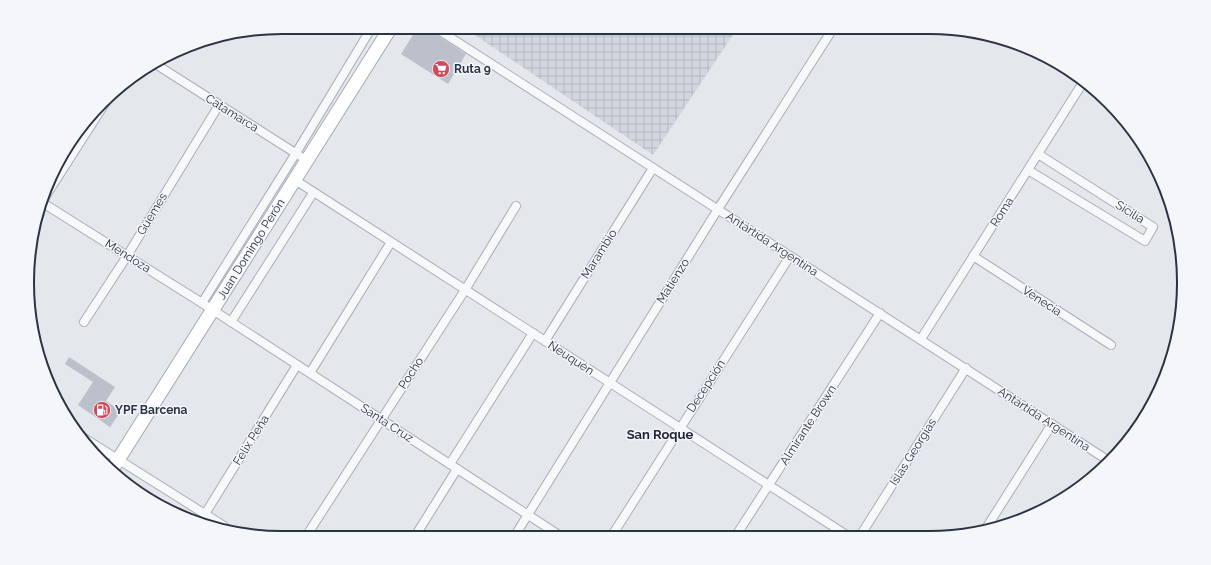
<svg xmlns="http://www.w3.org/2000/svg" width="1211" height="565" font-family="Raleway,sans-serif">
<defs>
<pattern id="industrial-grid" width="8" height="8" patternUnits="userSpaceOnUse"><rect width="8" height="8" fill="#d2d6de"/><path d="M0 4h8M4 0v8" fill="none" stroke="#b4b8c0"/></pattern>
</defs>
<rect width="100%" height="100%" fill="#e4e7ec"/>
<path fill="url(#industrial-grid)" d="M463 27H738L653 155Z"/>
<g fill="#bbc0ca">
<path d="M418 27H424L466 54 448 84 401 54Z"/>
<path d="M69 357 115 387 106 401 121 411 110 427 78 405 93 382 65 364Z"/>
</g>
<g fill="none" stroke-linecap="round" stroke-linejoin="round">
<defs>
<g id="street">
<path d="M434 27 1109 461"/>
<path d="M157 65 300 156"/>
<path d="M1028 170 1145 241 1153 227 1038 154"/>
<path d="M295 180 848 536"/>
<path d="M45 197 109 97"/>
<path d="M43 203 202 303 562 537"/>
<path d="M973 256 1111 345"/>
<path d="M202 303 296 153 372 27"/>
<path d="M84 322 127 256 219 105"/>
<path d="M231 322 313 193"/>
<path d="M921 339 1082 84"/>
<path d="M545 341 653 168"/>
<path d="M310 373 391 242"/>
<path d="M84 438 224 526"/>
<path d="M450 464 533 333"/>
<path d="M205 514 297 365"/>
<path d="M985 530 1052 424"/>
<path d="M860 536 966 368"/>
<path d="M514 537 718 209 834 27"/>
<path d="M611 537 790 256"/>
<path d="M735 537 880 313"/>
<path d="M305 538 465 290 516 206"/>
<path d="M414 538 457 469"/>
</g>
<path id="primary" d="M111 471 391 27"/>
</defs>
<use href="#street" stroke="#a9aeb7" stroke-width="10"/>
<use href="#primary" stroke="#a3abb8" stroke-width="15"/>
<use href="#street" stroke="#f7f8fa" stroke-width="8"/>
<use href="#primary" stroke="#fff" stroke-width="13"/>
</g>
<defs>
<symbol id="supermarket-disc" viewBox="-11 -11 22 22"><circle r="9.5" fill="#d1495b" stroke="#f4f6f9"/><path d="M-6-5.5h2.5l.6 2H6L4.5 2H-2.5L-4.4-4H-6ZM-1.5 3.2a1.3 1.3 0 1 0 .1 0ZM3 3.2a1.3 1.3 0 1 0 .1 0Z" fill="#fff"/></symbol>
<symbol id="fuel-disc" viewBox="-11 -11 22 22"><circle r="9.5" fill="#d1495b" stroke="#f4f6f9"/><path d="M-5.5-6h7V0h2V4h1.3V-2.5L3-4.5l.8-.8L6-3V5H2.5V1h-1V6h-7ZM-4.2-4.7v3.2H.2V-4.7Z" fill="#fff"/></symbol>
</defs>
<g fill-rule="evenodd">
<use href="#supermarket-disc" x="431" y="59" width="20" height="20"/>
<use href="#fuel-disc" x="92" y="400" width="20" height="20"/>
</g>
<g text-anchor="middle" stroke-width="3" stroke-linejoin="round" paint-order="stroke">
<g font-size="12" font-weight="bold" fill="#2b3445" stroke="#f4f6f9" text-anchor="start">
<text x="454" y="73">Ruta 9</text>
<text x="115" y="414">YPF Barcena</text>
</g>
<g font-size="12" fill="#2b3445" stroke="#f4f6f9">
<text transform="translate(232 113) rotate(32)" y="4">Catamarca</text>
<text transform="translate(1002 212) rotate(-58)" y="4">Roma</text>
<text transform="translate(1130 212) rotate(32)" y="4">Sicilia</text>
<text transform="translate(152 214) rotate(-59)" y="4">Güemes</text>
<text transform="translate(772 244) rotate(33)" y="4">Antártida Argentina</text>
<text transform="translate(251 249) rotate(-58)" y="4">Juan Domingo Perón</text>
<text transform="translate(599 254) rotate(-58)" y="4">Marambio</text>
<text transform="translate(128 256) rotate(32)" y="4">Mendoza</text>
<text transform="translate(673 281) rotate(-58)" y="4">Matienzo</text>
<text transform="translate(1042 301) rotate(33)" y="4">Venecia</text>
<text transform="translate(571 358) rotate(33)" y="4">Neuquén</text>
<text transform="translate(411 373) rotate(-57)" y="4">Pocho</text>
<text transform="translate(706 386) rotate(-57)" y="4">Decepción</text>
<text transform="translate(1044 419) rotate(33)" y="4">Antártida Argentina</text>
<text transform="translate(387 423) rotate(33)" y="4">Santa Cruz</text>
<text transform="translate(808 425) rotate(-57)" y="4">Almirante Brown</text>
<text transform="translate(251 440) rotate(-58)" y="4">Felix Peña</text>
<text transform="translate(913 452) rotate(-58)" y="4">Islas Georgias</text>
</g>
<g font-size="13" font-weight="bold" fill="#1d2536" stroke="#f4f6f9">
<text x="660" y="439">San Roque</text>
</g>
</g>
<path d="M0 0H1211V565H0ZM282 34H929A248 248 0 0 1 1177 282V283A248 248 0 0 1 929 531H282A248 248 0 0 1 34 283V282A248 248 0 0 1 282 34Z" fill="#f4f6f9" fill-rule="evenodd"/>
<path fill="none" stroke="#2b3445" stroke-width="2" d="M282 34H929A248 248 0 0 1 1177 282V283A248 248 0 0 1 929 531H282A248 248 0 0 1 34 283V282A248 248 0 0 1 282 34Z"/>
</svg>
